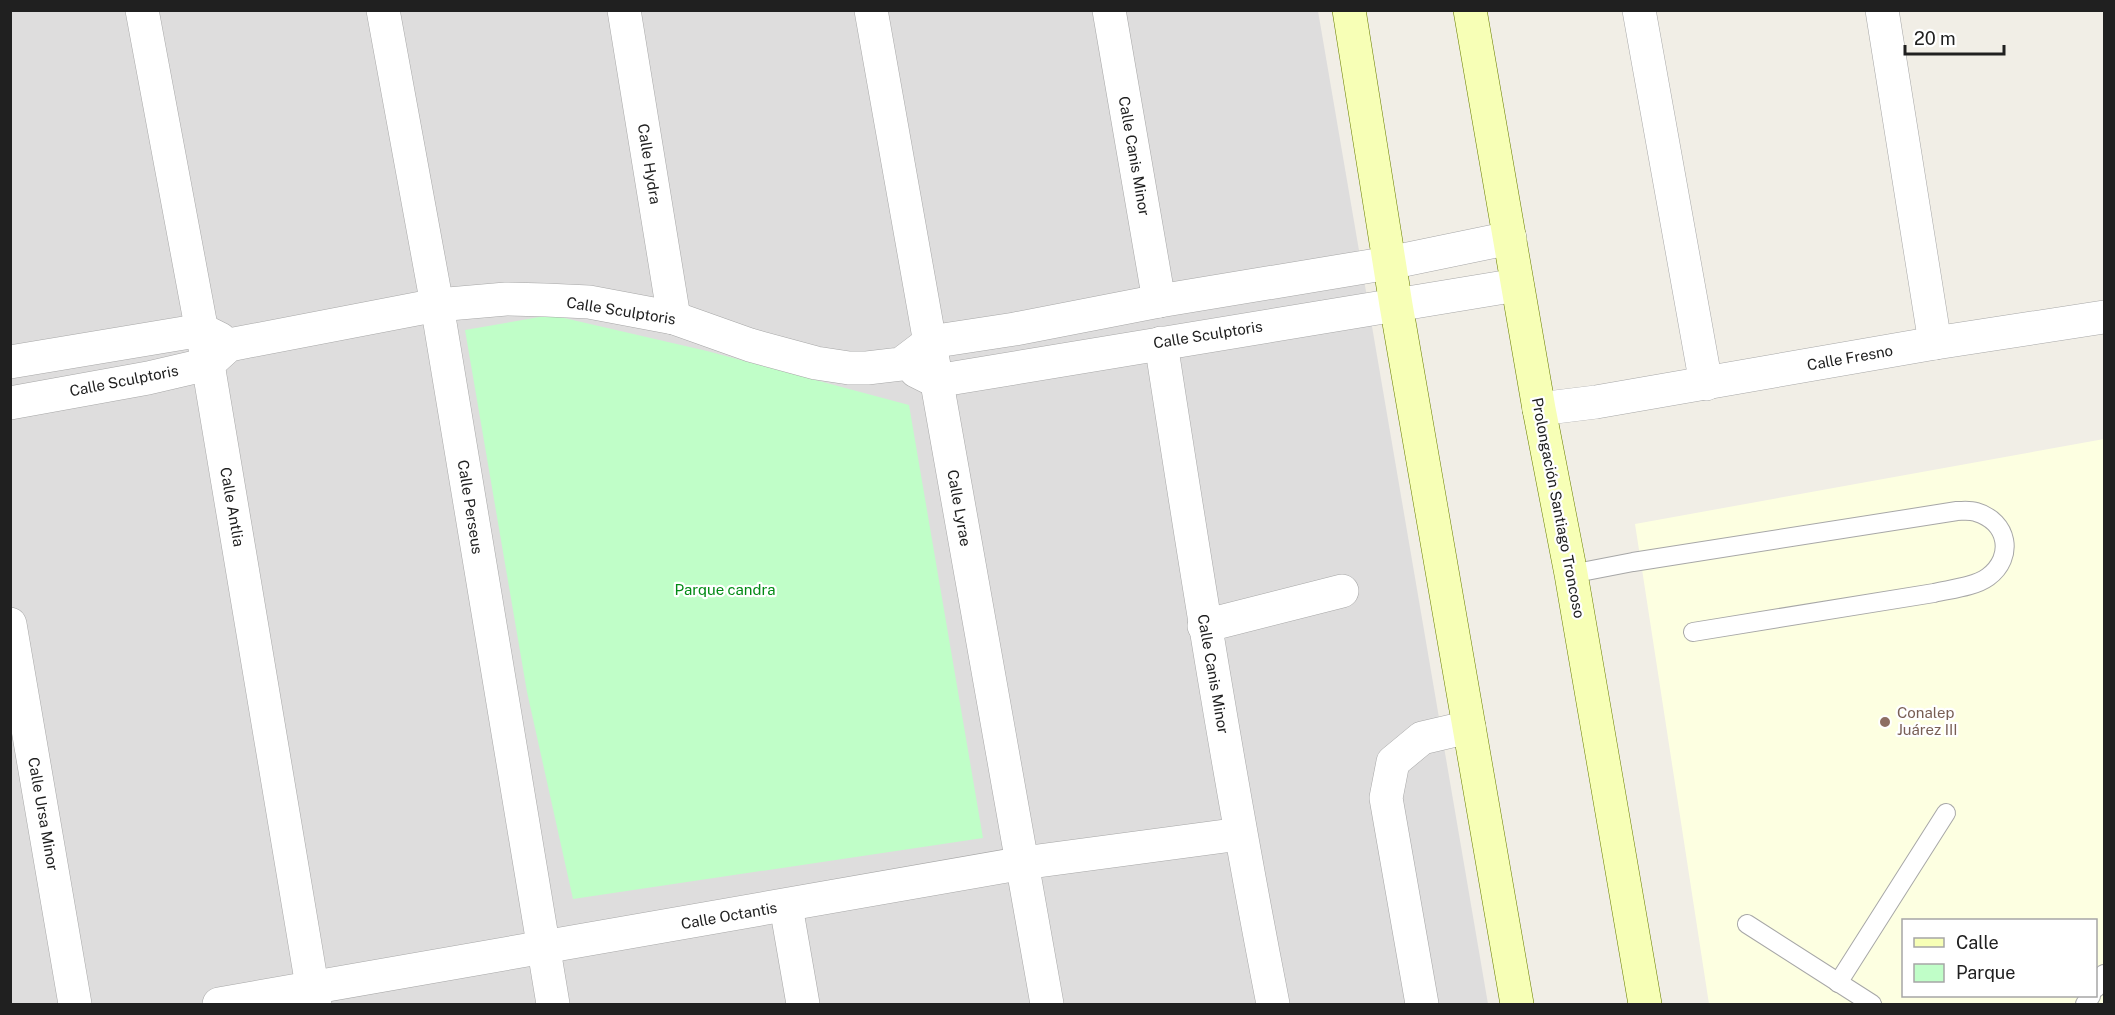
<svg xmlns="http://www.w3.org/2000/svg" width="2115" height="1015" font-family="'Public Sans',sans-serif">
<rect width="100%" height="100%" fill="#f1eee6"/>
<path fill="#dedddd" d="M10 11H1318L1488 1004H11Z"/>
<path fill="#fdffe1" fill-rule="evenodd" d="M2104 439V1004H1709L1635 524ZM1904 920H2096V996H1904Z"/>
<path fill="#c0fec8" d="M551 315 707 351 909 405 983 838 573 899 527 692 465 330Z"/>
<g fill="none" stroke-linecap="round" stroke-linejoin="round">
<defs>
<g id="lane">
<path d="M1571 574 1633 562 1957 511C1963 511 1970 510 1976 512 2008 521 2015 557 1988 577 1974 587 1951 589 1934 593L1693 632"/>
<path d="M1747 924 1872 1004"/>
<path d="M1838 983 1946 813"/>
<path d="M2096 988 2104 974"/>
<path d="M2085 1004 2091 996"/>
</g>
<g id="street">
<path d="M142 10 208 364 315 1004"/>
<path d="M383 10 437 305 553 1004"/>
<path d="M624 10 674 318"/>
<path d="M871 10 1047 1004"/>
<path d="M1109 10 1159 301"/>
<path d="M1639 10 1706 384"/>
<path d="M1882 10 1935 343"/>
<path d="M1161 343C1195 564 1230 785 1273 1004"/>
<path d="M10 362 202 330 220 339"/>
<path d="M916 371 936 381 1517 285"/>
<path d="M10 403 148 378 208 364 229 345 437 305 506 299 546 300 589 302 674 318 750 345 816 363 849 368H867L901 364 930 342 1015 329 1159 301 1389 263 1510 238"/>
<path d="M1539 409 1596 402 1935 343 2104 317"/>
<path d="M10 624 75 1004"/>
<path d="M1204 626 1342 591"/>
<path d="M786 906 803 1004"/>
<path d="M219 1004 1023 863 1240 834"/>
<path d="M1422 1004 1386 798 1393 762 1422 738 1469 727"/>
</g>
<g id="secondary">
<path d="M1349 10 1396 305 1517 1004"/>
<path d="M1470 10 1539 409 1571 574 1645 1004"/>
</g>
</defs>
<use href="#lane" stroke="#a7a7a7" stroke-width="20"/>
<use href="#street" stroke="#a7a7a7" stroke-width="34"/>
<use href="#secondary" stroke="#697e00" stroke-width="34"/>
<use href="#lane" stroke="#fff" stroke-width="18"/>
<use href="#street" stroke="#fff" stroke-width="33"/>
<use href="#secondary" stroke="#f7ffb6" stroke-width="33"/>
</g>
<circle fill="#8d6e63" stroke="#fff" stroke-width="2" cx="1885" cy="722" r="6"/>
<g text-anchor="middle" stroke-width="4.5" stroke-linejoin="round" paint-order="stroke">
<g font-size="15" fill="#202020" stroke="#fff">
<text transform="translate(1134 156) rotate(80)" y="5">Calle Canis Minor</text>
<text transform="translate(649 164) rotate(81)" y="5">Calle Hydra</text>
<text transform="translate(621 311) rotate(9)" y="5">Calle Sculptoris</text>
<text transform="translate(1208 335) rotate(-9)" y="5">Calle Sculptoris</text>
<text transform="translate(1850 358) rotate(-10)" y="5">Calle Fresno</text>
<text transform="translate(124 381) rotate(-11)" y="5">Calle Sculptoris</text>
<text transform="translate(232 507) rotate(80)" y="5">Calle Antlia</text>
<text transform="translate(470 507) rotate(81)" y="5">Calle Perseus</text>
<text transform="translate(959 508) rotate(80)" y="5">Calle Lyrae</text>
<text transform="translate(1558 508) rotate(79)" y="5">Prolongación Santiago Troncoso</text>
<text transform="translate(1213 674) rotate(80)" y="5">Calle Canis Minor</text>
<text transform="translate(43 814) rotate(80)" y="5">Calle Ursa Minor</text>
<text transform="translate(729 916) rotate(-10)" y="5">Calle Octantis</text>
</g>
<g font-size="15" fill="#028a15" stroke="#fff">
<text x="725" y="595">Parque candra</text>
</g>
<g font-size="15" fill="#785e54" stroke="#fff" text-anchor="start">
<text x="1897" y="718">Conalep<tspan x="1897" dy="17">Juárez III</tspan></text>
</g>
</g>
<rect width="2115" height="1015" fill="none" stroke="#202020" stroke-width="24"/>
<rect x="1902" y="919" width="195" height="78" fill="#ffffff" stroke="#a6a6a6" stroke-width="1.5"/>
<rect x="1914" y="938" width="30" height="9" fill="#f7ffb6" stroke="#a6a6a6" stroke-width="1.5"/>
<text x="1956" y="949" font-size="18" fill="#202020">Calle</text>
<rect x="1914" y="964" width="30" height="18" fill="#c0fec8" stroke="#a6a6a6" stroke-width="1.5"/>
<text x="1956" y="979" font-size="18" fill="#202020">Parque</text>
<path d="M1905 45v9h99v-9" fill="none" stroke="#202020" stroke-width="3"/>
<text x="1914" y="45" font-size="18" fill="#202020" stroke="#ffffff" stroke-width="4.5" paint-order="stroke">20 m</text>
</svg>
